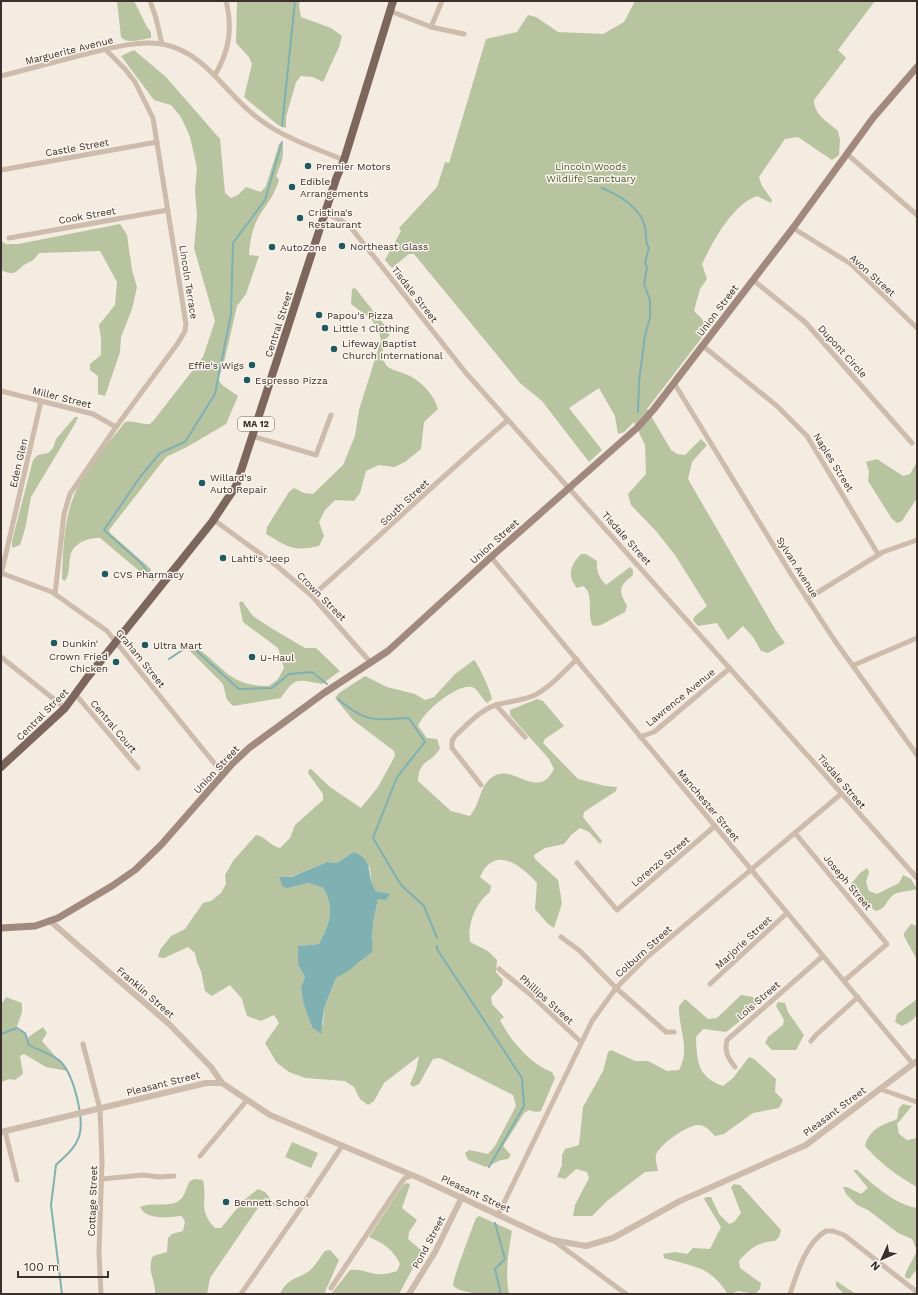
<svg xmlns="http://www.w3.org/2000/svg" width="918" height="1295" font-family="'Work Sans',sans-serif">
<rect width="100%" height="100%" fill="#f4ebe1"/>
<g fill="#b8c4a0" fill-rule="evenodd">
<path d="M117 1H134L147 27 151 32V38C141 39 128 45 121 37Z"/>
<path d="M237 1H300L299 6 301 17 331 28 342 36 339 47 323 82 313 77 301 76 296 82 286 117V128L278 125 244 97 252 64 249 57 236 43Z"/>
<path d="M635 1H875L838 50 846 58 814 100C814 115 828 122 838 131L840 140 839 155 832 160 798 137 785 139 759 177 762 186 772 200 771 203 757 196C732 205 713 241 702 264L707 279 700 289 694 311 710 327 647 409 671 450 677 454 685 455 701 439 707 445 692 462 688 479 775 629 785 643 768 653 761 651 753 637 743 626 728 640 717 623 698 626 693 620 695 616 707 606 675 555 656 531 631 505 628 494 646 474 645 445 634 422 624 432 618 434 615 416 599 388 569 408 602 450 589 462 542 401 520 383 414 254H409L392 268 385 260 401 231 399 228 437 187 445 162 449 163 486 39 517 32 528 15 536 17 558 32 603 34 624 22Z"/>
<path d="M134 50 166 77 220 139 225 193 231 198 238 195 246 187 261 192 266 186 279 144 282 142C285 155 281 164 276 176L279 180C275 194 267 204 259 216 252 229 250 241 249 255L259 256 246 294 237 306 225 358 218 379 222 385 238 396 226 424 187 447 166 457 109 530 110 533 151 569 149 579 100 538C90 537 75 542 71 553 68 562 71 572 65 581L62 579C63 549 64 515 77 489 89 464 109 443 125 422 134 420 141 425 150 424L154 420 203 357 215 321 194 248 197 216 195 190 197 168 190 137 181 117 171 105 154 100 121 56Z"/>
<path d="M120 224 127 235 132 270 137 287 132 309 121 337 120 352 105 396 98 394V376L90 370V364L101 355V338L99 325 115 305 117 282 100 251 39 253C32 263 32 260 24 265 14 273 15 276 1 270V241L6 244H18Z"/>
<path d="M355 288 390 332 389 336 384 340C383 348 381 358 386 365 389 369 397 371 403 373 419 379 433 392 438 409L424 422 421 449 405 462 394 467 379 465 366 471 360 493 354 501 335 500 325 510 319 522 324 536 319 546C292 552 289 547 266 534L267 527 289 492 294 488 304 493 313 494 343 465 355 436 359 410 381 340 378 328 370 318 351 304 352 289Z"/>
<path d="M75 417H78L76 422 31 497 25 529 20 545 12 548V541L33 460 38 455 48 453 53 448 56 439Z"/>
<path d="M877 459 903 476 910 474 917 462V498L902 521 897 523 892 519 868 481 869 472 866 462Z"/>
<path d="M581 554H586L597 561C596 572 599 577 606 585L630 567 633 570V575C619 587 618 589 627 606L625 612 601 625 593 626C586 613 595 594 583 586L577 588C567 576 570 565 581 554Z"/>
<path d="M242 601 253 616 271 628 305 648H316L340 671 322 684C297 680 296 676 281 698L233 706 227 700 223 684 185 646 190 644C223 662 224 686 269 686L278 679 284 668 278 648 243 622 239 603Z"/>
<path d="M474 660C479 665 491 692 492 699L487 703C482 699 478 689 472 687 457 683 422 713 418 726L427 738 437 739 440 748C432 764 419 758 418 781L451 811 470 816C480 805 479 788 491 778 512 760 537 803 554 769L549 759 510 715V710L537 699 543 701 564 726 545 739 543 743 578 779 605 786 617 787 616 791 584 812 583 817 602 841 600 844 589 832 580 828 571 835 564 844 545 848 534 855 535 859 558 880 562 903 554 928 547 923 535 909 537 883C520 864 494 845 480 877L491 886 490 892C476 902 467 925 470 942L488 951 497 960 496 972 503 980 502 985 491 997 492 1004 504 1017 500 1020C510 1040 531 1065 552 1072L555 1078 541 1111 536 1112 529 1110 524 1113 503 1146 511 1155 508 1159 501 1160 486 1167 468 1160 465 1153 469 1150 488 1154 495 1146 516 1106 513 1095 440 1058 433 1059 419 1084 413 1087 410 1084 416 1070 419 1056 384 1083 374 1101 368 1105 360 1099 354 1087 345 1081 305 1078 289 1072 277 1063 265 1043 279 1023 274 1015 261 1021 247 1016 242 999 230 985 212 996 205 991 201 971 197 962 195 953 188 947 164 958 158 957 160 950 171 936 185 929 203 903 211 901 221 893 226 884 225 875 233 861 256 835C265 836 270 846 280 848L290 838 295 825 323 800V794L308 773 309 769H311L330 787 361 808 378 787 395 756 394 751 353 720 335 698 339 693 365 676 387 687 415 694 425 700 434 697 455 674ZM353 852 370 868 372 887 376 891 385 893 386 900 378 898 373 923V938L360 962 336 978 324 1008 323 1025 312 1027 301 987 305 977 298 965V946L319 944C329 922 336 910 323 888L309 883 288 888 279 877H290L327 862 337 863Z"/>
<path d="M867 868 869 872 866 882 869 891 877 894 899 883 903 875 911 879 917 889C908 892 900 890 892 896 886 902 885 909 876 911L851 893 850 885 860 873Z"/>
<path d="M911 924 915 925 917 928V960L904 936V933Z"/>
<path d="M741 995 753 997 756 1004 750 1013 726 1032 703 1029 696 1037C697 1061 697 1077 723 1086L733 1078 749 1057 754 1059 776 1079 775 1092 783 1100 779 1108 753 1113 724 1134 715 1136C710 1131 706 1125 698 1125 687 1125 659 1145 656 1155 655 1159 657 1166 658 1171L645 1172 607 1201 592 1216H573L575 1205 589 1178 587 1172 576 1169 565 1179 557 1177 562 1165V1155L565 1149 579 1145 583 1107 603 1071 608 1052 611 1050 635 1061H648L667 1071 679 1070C691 1047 678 1029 679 1006L685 999 708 1019 717 1018Z"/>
<path d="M6 997 22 1003V1012L16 1029 25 1033 27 1038 43 1027 47 1033 42 1041 68 1071 46 1067 24 1054 20 1056 23 1074 15 1080 9 1079 1 1082V1005Z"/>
<path d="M917 999C917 1017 918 1018 902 1026L895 1022 897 1014Z"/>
<path d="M778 1002 785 1003 788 1012 804 1035 796 1050H772L765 1043 768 1037 783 1025 784 1020 776 1006Z"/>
<path d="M903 1104 912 1106 897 1124 899 1134 907 1140 917 1138V1187C897 1176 880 1163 865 1146 870 1128 881 1126 897 1119L899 1108Z"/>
<path d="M292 1142 318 1153 311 1168 285 1157Z"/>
<path d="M853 1170H857C874 1185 894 1204 917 1208V1250L912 1239 898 1233 868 1210 857 1205 846 1194 843 1187H847L861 1194 868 1188Z"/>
<path d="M195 1179 203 1180C208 1200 197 1210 215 1228H221L244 1200 258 1189 265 1192 280 1210 264 1199 210 1278 207 1294H155C156 1279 146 1271 153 1256L167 1252 168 1238 172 1234 183 1231 185 1222 182 1216C169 1217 147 1221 140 1207 152 1201 171 1209 181 1199 185 1195 187 1186 190 1181Z"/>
<path d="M408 1183 410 1185 402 1208 417 1220 409 1232 408 1239 422 1251 399 1294H331L350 1270C362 1269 365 1272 376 1274 383 1275 390 1273 397 1271L400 1264C394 1250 383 1243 369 1237L399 1191 404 1184Z"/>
<path d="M734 1184 740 1185 781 1230 779 1237 775 1241C758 1242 750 1248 739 1261L740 1268 761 1283 760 1289 755 1294 738 1291 731 1294 727 1293C709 1265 693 1267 664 1258L663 1254 675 1252 687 1254 693 1248 710 1249 721 1227 704 1199 706 1197H711L719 1214 729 1224 734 1222 741 1213 731 1187Z"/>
<path d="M479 1216 512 1231C508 1252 505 1273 509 1294 498 1294 458 1295 453 1285 452 1281 473 1226 476 1218Z"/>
<path d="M330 1250 339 1260 325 1292 327 1294H280C287 1279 294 1280 306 1273 315 1268 319 1258 325 1251Z"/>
<path d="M917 1251V1269L909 1279 905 1277 906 1272Z"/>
<path d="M836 1281 856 1294H844L836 1286Z"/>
</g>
<path fill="#7fb0b2" d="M353 852C376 860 365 876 376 891L390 894 386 900 378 899 373 923 372 952 348 971 336 978 324 1008 321 1034 312 1027 303 1001 301 987 305 977 298 965V946L319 944C329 923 336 910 323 888L309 883 288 888 283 887 279 877H291L327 862 337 863Z"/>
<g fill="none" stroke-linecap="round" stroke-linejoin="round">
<g stroke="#7fb0b2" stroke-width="2">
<path d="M282 126 295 1"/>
<path d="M602 188C619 195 641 208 645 227 647 235 644 241 649 248L645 262 647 268 644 284 650 300V318L645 335 639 382 638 412"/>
<path d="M153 580 142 564 104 530 140 477 160 453 185 442 215 394 231 314 233 243 265 200 282 142"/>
<path d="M169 659 190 645 239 689 272 688 289 674 312 672 327 684"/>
<path d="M338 699C366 723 373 720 409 718L425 742 397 777 373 838 401 885 424 906 437 938"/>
<path d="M437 946V949L522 1078 524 1106 489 1167"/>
<path d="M1 1034 17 1028 25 1033 29 1045C38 1050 54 1055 61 1062 74 1076 86 1122 78 1139 74 1150 64 1157 56 1165L51 1205 62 1294"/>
<path d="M495 1223 505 1259 495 1269 501 1294"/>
</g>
<g stroke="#cdbbac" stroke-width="5">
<path d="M150 1 156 18 162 44"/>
<path d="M390 11 431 27 464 34"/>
<path d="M431 27 442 1"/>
<path d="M215 75C229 51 233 29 226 1"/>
<path d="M1 76C27 69 52 63 78 56 104 50 134 40 162 44 206 52 225 94 259 119 284 138 314 148 344 160"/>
<path d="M847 154 917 215"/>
<path d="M1 170 157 142"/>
<path d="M325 213 342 221 352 229 466 373 917 878"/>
<path d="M793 228 851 264 917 328"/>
<path d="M9 238 168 210"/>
<path d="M753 280 805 322 912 443"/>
<path d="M703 346 777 406 807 436 878 554"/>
<path d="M674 383 791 574 835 641 917 755"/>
<path d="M1 391 93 414 116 427"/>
<path d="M252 436 316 455 331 415"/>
<path d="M214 520 277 566 312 596 371 663"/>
<path d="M491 557 913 1064"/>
<path d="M1 573 52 592 107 631 223 774"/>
<path d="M1 575 41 401"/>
<path d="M55 594 64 514 70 494 116 427 178 343 185 331 186 324 153 118 135 82 125 69 105 49"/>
<path d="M312 596C378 538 441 477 508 420"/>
<path d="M807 599 883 552 917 540"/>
<path d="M1 657 65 708"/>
<path d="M854 665 917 638"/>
<path d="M76 695 138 768"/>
<path d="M496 705 525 737"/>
<path d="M640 737 654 732 730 668"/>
<path d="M481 785 452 748V741L455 736C467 725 480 710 496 705 509 701 522 701 535 695 551 686 564 672 577 659"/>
<path d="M795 833 887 944 844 981"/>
<path d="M577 863 617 910 715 826"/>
<path d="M561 937 580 951 616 988 666 1032H674"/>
<path d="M499 969 531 995 581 1042"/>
<path d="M710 984 787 913"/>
<path d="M811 1041 816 1035 858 997"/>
<path d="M83 1044 100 1109 102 1162 99 1253 101 1294"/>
<path d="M735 1067C728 1058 724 1051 727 1040L823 956"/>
<path d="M880 1089 917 1102"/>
<path d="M5 1131 17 1180"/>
<path d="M200 1156 247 1100"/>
<path d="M102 1179 143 1175 159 1177 174 1176"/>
<path d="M498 1215 592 1021 616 988 646 958 841 794"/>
<path d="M553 1240 626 1294"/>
<path d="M331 1288 401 1183 405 1178 413 1175"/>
<path d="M241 1294 298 1212 342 1146"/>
<path d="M790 1294C797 1273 806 1242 826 1231H833L844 1235 917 1292"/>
</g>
<g stroke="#cdbbac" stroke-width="6">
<path d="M50 921 169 1024 211 1067 222 1083"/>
<path d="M1 1132 206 1083H222L270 1115 419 1178 552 1240 586 1246 613 1238 680 1201 806 1145 917 1061"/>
<path d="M409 1294 435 1252 462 1197"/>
</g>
<path stroke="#a18a7d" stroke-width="7" d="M1 928 35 926 58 918 112 886 135 870 161 845 232 764 249 748 324 693 388 651 491 557 638 427 654 409 793 228 873 118 917 67"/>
<path stroke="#7d675c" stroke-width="8" d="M1 767 65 708 87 678 212 522 236 486 336 179 344 160 393 1"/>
</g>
<g fill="#1f5a5e" stroke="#fbf5ee" stroke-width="1.5">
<circle cx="308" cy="166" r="4"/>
<circle cx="292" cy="187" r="4"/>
<circle cx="300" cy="218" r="4"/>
<circle cx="342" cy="246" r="4"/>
<circle cx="272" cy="247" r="4"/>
<circle cx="319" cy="315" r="4"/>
<circle cx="325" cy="328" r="4"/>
<circle cx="334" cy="349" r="4"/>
<circle cx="252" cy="365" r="4"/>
<circle cx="247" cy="380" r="4"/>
<circle cx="202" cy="483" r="4"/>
<circle cx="223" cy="558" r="4"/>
<circle cx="105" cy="574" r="4"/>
<circle cx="54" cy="643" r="4"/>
<circle cx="145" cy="645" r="4"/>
<circle cx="252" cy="657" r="4"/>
<circle cx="116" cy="662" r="4"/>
<circle cx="226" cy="1202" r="4"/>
</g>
<g text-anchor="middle" stroke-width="3" stroke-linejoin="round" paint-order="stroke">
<rect fill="#fbf5ee" stroke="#756b66" stroke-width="1" x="238" y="417" width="36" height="14" rx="3"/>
<g font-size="9" font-weight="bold" fill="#3b302b">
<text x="256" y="427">MA 12</text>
</g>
<g font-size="10" fill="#3b302b" stroke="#fbf5ee">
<text transform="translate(69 50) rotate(-14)" y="4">Marguerite Avenue</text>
<text transform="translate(77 147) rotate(-10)" y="4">Castle Street</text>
<text transform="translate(87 215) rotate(-10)" y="4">Cook Street</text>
<text transform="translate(873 275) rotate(42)" y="4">Avon Street</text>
<text transform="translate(189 282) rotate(81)" y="4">Lincoln Terrace</text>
<text transform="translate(415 294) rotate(52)" y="4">Tisdale Street</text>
<text transform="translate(717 310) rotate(-53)" y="4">Union Street</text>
<text transform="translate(278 324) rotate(-72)" y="4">Central Street</text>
<text transform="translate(843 351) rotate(48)" y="4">Dupont Circle</text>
<text transform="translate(62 397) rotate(14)" y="4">Miller Street</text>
<text transform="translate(834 462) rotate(58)" y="4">Naples Street</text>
<text transform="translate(18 463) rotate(-77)" y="4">Eden Glen</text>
<text transform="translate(404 502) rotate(-43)" y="4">South Street</text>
<text transform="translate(627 538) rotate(48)" y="4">Tisdale Street</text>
<text transform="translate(494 541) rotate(-42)" y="4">Union Street</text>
<text transform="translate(798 567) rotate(58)" y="4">Sylvan Avenue</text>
<text transform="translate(322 596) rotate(45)" y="4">Crown Street</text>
<text transform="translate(141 658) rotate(51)" y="4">Graham Street</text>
<text transform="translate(680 697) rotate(-39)" y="4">Lawrence Avenue</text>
<text transform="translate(42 714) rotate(-45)" y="4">Central Street</text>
<text transform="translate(114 726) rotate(50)" y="4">Central Court</text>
<text transform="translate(216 769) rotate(-47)" y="4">Union Street</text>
<text transform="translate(842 781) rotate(49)" y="4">Tisdale Street</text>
<text transform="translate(709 805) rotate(50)" y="4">Manchester Street</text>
<text transform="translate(660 861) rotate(-40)" y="4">Lorenzo Street</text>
<text transform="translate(848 882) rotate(50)" y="4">Joseph Street</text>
<text transform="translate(743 942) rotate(-43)" y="4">Marjorie Street</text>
<text transform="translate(643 951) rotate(-42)" y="4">Colburn Street</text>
<text transform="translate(146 992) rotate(41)" y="4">Franklin Street</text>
<text transform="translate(547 999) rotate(42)" y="4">Phillips Street</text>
<text transform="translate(758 1000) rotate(-41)" y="4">Lois Street</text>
<text transform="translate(163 1083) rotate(-14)" y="4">Pleasant Street</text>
<text transform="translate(834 1111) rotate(-37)" y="4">Pleasant Street</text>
<text transform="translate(476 1193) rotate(25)" y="4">Pleasant Street</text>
<text transform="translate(92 1201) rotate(-88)" y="4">Cottage Street</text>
<text transform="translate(428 1242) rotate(-62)" y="4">Pond Street</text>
</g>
<g font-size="10" fill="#3b302b" stroke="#fbf5ee" text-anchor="start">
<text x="316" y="170">Premier Motors</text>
<text x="300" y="185">Edible<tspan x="300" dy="12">Arrangements</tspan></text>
<text x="308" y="216">Cristina's<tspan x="308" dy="12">Restaurant</tspan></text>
<text x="350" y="250">Northeast Glass</text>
<text x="280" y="251">AutoZone</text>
<text x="327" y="319">Papou's Pizza</text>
<text x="333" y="332">Little 1 Clothing</text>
<text x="342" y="347">Lifeway Baptist<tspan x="342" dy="12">Church International</tspan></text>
<text x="244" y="369" text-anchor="end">Effie's Wigs</text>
<text x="255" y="384">Espresso Pizza</text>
<text x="210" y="481">Willard's<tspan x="210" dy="12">Auto Repair</tspan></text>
<text x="231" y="562">Lahti's Jeep</text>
<text x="113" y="578">CVS Pharmacy</text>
<text x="62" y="647">Dunkin'</text>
<text x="153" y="649">Ultra Mart</text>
<text x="108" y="660" text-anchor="end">Crown Fried<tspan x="108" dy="12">Chicken</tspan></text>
<text x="260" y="661">U-Haul</text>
<text x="234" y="1206">Bennett School</text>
</g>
<g font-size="10" fill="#4a5a2e" stroke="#fbf5ee">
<text x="591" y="170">Lincoln Woods<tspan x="591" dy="12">Wildlife Sanctuary</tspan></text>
</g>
</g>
<rect width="918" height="1295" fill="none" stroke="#3b302b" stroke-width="4"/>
<g transform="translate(882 1259) rotate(225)" stroke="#fbf5ee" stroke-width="3" paint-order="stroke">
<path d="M0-3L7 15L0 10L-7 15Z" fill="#3b302b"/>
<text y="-6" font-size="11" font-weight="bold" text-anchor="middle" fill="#3b302b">N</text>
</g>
<path d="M18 1271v6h90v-6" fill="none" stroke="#3b302b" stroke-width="2"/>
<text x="24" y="1271" font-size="12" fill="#3b302b" stroke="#fbf5ee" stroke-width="3" paint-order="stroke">100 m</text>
</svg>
